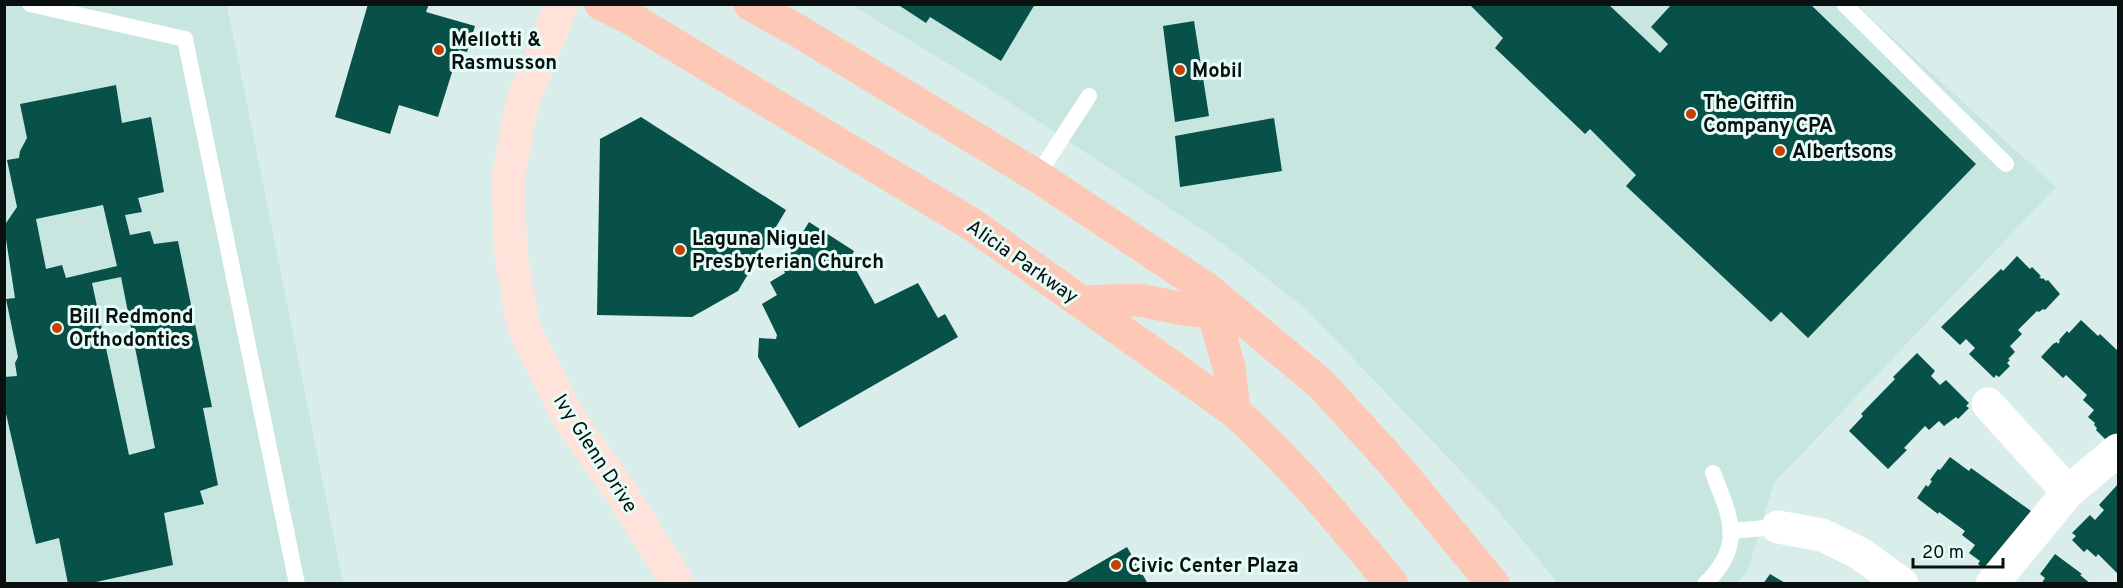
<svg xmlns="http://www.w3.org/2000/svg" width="2123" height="588" font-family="Overpass,sans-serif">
<rect width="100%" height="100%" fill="#d9eeea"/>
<g fill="#c7e6df">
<path d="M4 5H227L343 583H5Z"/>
<path d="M852 5H1857L2056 187 1774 483 1747 572 1737 583H1558L1495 507 1306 309 1222 243 991 90Z"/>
</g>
<g fill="#075148" fill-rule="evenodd">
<path d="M368 4H429L426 12 475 26 467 52 459 50 438 117 399 105 390 134 335 117Z"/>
<path d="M897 4H1035L1001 61 930 17 926 23Z"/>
<path d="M1469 4H1608L1660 53 1668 44 1651 27 1672 4H1810L1976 164 1808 338 1781 312 1771 322 1626 186 1636 175 1590 129 1585 134 1495 48 1503 38Z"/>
<path d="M1194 21 1209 116 1175 122 1163 26Z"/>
<path d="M116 85 122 123 151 117 164 192 138 198 142 212 125 215 130 235 150 231 154 244 178 241 212 407 203 408 218 485 200 491 204 504 164 513 173 565 87 584H68L59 538 36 544 4 405V377L17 376 15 363 18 357 6 299 15 298 4 226 17 207 7 160 19 158 20 151 27 138 20 104ZM103 205 117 266 66 278 62 265 46 269 36 219ZM121 277 155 448 129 455 92 283Z"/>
<path d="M641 117 786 210 738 291 692 317 597 315 600 139Z"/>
<path d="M1274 118 1282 171 1180 187 1175 136Z"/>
<path d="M809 222 854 251 850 259 875 304 918 283 938 318 945 314 958 337 799 428 758 357 759 338 776 339 777 335 762 304 777 295 770 282 785 273 781 264 785 262Z"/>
<path d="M2017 256 2030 269 2032 267 2041 276 2039 277 2042 279 2043 278 2046 281 2048 280 2060 294 2045 310 2043 309 2039 312 2037 311 2018 330 2022 334 2010 346 2015 352 2008 359 2010 360 2007 363 2010 366 1999 377 1996 375 1994 378 1969 354 1975 348 1966 339 1960 345 1941 327 2001 269 2003 271Z"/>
<path d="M2081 320 2098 336 2100 334 2118 351V435L2107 441 2096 430 2097 428 2094 425 2095 423 2088 417 2094 410 2083 400 2087 395 2066 375 2063 378 2041 357 2053 344 2057 342 2058 344 2060 341 2059 340 2067 331 2069 333Z"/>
<path d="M1917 353 1935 371 1931 376 1940 385 1946 380 1969 403 1966 406 1969 408 1958 419 1956 417 1944 426 1939 421 1929 430 1925 426 1904 448 1907 450 1888 469 1849 431 1863 416 1861 414 1895 379 1893 377Z"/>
<path d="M1950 457 1969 471 1971 468 2038 516 1990 574 1978 564 1980 561 1969 553 1975 545 1962 535 1965 531 1939 512 1938 514 1917 498 1926 485 1928 487 1932 481 1930 480 1938 469 1940 470Z"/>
<path d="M2118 484V574L2098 554 2096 557 2087 549 2084 552 2072 540 2076 536 2072 533 2090 515 2095 520 2104 510 2099 505Z"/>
<path d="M1127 547 1148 584H1063Z"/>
<path d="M2055 554 2082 574 2080 575 2091 584H2041L2045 578 2040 574Z"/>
<path d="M1770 574 1787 584H1763Z"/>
</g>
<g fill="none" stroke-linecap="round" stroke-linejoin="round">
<g stroke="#fff" stroke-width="16">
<path d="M30 4 185 39 297 584"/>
<path d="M1844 4 2006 164"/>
<path d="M1037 176 1089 96"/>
<path d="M1730 531 1778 527"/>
<path d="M1705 584C1745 545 1731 519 1713 473"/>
</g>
<g stroke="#fff" stroke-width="33">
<path d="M1988 404 2068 492"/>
<path d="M1778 527 1822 535 1859 553 1902 584"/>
<path d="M1992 584 2068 492 2118 450"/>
</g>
<path stroke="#ffe3da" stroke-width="33" d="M562 4 522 103 508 179 511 255 524 329 570 420 621 492 678 584"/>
<g stroke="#fec8b6" stroke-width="33">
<path d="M601 4 630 18 973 225 1234 411C1292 463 1342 524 1392 584"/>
<path d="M750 4 800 32 1037 176 1207 289 1321 384 1394 464 1493 584"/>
<path d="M1208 293 1229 367 1234 411"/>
<path d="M1081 302 1139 300 1184 309 1214 312 1232 310"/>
</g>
</g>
<g fill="#c64000" stroke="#e6fcf7" stroke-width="2">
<circle cx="439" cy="50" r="6"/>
<circle cx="1180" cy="70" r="6"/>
<circle cx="1691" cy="114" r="6"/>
<circle cx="1780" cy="151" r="6"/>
<circle cx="680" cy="250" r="6"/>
<circle cx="57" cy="328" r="6"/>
<circle cx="1116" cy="565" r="6"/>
</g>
<g text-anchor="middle" stroke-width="6" stroke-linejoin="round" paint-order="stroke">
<g font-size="20" font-weight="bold" fill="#09100f" stroke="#e6fcf7" text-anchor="start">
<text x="451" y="46">Mellotti &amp;<tspan x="451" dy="23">Rasmusson</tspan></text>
<text x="1192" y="77">Mobil</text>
<text x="1703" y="109">The Giffin<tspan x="1703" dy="23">Company CPA</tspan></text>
<text x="1792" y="158">Albertsons</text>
<text x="692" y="245">Laguna Niguel<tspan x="692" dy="23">Presbyterian Church</tspan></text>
<text x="69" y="323">Bill Redmond<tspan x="69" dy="23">Orthodontics</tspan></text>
<text x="1128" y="572">Civic Center Plaza</text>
</g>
<g font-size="20" fill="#09100f" stroke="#e6fcf7">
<text transform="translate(1023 261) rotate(35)" y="7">Alicia Parkway</text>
<text transform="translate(596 453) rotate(57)" y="7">Ivy Glenn Drive</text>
</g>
</g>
<rect width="2123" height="588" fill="none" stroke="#09100f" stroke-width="12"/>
<path d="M1913 558v9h90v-9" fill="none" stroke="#09100f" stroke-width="3"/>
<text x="1922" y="558" font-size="18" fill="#09100f" stroke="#e6fcf7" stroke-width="4.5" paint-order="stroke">20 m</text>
</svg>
